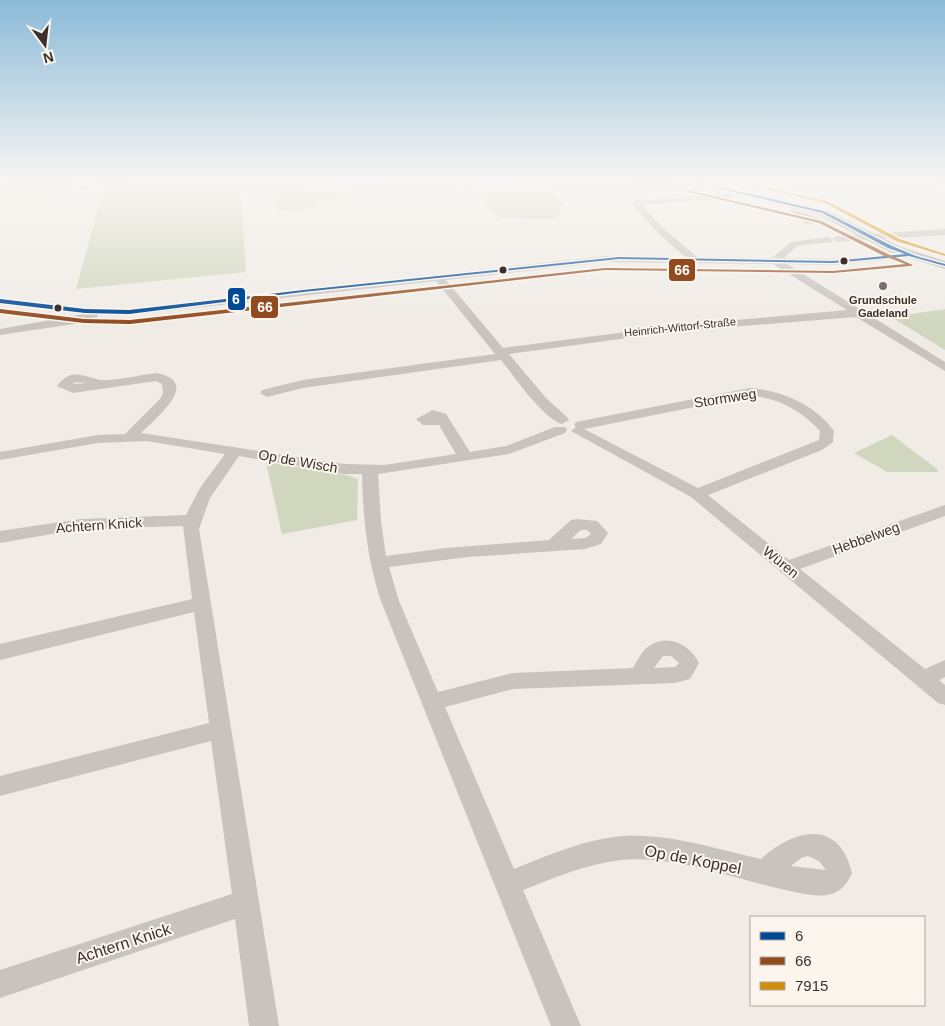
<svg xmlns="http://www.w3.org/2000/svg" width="945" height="1026" font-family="Arial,sans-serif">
<rect width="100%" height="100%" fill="#f0ebe5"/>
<g fill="#d1d6bf">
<path d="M135 181H240L246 272 76 289 104 187 72 189 48 197 0 199V182L77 187Z"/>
<path d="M347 181H411L412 183 500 188 545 187 563 204 557 219 499 218 483 201 485 197 478 192 424 186 319 202 313 209 279 211 270 194 351 188Z"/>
<path d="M945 309V350L891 317Z"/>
<path d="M892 435 937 469 938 472H887L854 453Z"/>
<path d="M266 462 347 475 358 479 357 520 282 534Z"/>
</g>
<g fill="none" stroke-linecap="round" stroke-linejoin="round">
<g fill="#a1c2c1" fill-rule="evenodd">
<path d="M0 181 85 183 135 181 130 184 85 189 5 184Z"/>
<path d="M624 181H678C672 187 630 187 624 181Z"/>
<path d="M925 181 945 182V188L926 183Z"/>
</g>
</g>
<path fill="#c3afa7" d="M789 209 811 215 828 222 806 224Z"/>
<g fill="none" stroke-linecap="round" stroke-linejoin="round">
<g fill="#c9c3be" fill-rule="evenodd">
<path d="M738 190H741V194L730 198 642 205 662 227 697 257 772 258 791 242 828 237 833 240 831 242 797 246 784 258 833 259 912 253V257L909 258 833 265 787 264 945 362V371L856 317 680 331 509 354 546 398 567 417 569 420 562 424C544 420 513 375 501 360L303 388 267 397 260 393 262 390 303 380 495 354 436 281 129 315H98L97 317 74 324 0 335V329L84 314 0 304V298L85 308 129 309 605 256 685 257 656 231 633 205V201L728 194ZM605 262 773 264 847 310 680 325 503 348 446 280Z"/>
<path d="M945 229V235L837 242 832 239 837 236Z"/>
<path d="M156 373C203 381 156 418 141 433L344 464 384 465 456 454 439 425H423L416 419 433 410 446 414 470 452 506 446 555 427H565L567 430 565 433 509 454 378 474 381 521 386 556 446 548 549 540 571 520 577 519 597 521 608 533 601 544 585 549 468 557 389 567 399 601 438 692 513 673 633 668C637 661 642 651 649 646 669 633 690 645 699 663L690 679 675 683 513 689 445 707 514 869C549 855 585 839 623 836 669 833 717 849 761 859 794 829 839 818 852 873 843 893 832 897 811 895 750 886 682 854 621 860 586 864 554 878 523 890L581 1026H551L381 601C367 559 363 518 362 474H344L239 456 210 498 199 529 279 1026H249L235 919 0 998V970L232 894 211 741 0 796V776L209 723 194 612 0 660V644L192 599 183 526 81 529 0 543V531L81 519 186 515 200 488 225 454 147 441 98 443 0 460V452L98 435 125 434 160 399 163 393 162 384 156 381 73 393 57 386C74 363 89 382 108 380 124 379 140 375 156 373ZM76 382 87 383 72 384ZM581 530H587L591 534 585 538 571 539ZM663 656H671L679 663 675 667 654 668ZM808 856 819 861 826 870 791 866 801 858Z"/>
<path d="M750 388C781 390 816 405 834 431L833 442 822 450 708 495 789 560 945 505V516L800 569 925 669 945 660V677L939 680 945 685V705L938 703 691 497 571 431 576 427 574 425 576 422 581 421ZM750 396C777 397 802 411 820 431L819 440 698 488 584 429Z"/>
</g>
<path fill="#b8b1ad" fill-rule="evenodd" d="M685 181H701L827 210 898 246 945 261V269L890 252 819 215Z"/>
<defs>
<path id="bus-1" d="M688 181H693L824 211 892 246 916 256 945 264V266L909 256 833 263 619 259 303 292 129 314 85 313 0 303V299L85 309 129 310 303 290 619 257 833 261 905 254 888 248 822 213Z"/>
<path id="bus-2" d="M687 190 821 221 888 254 913 265 911 266 833 273 605 270 130 324 84 323 0 313V309L84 319 130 320 605 268 833 271 905 264 884 256 819 223 688 192Z"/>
<path id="bus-3" d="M730 181H735L827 201 900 239 945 254V256L896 241 825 203Z"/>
</defs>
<use href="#bus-1" stroke="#fbf5ee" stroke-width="3"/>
<use href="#bus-2" stroke="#fbf5ee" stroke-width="3"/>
<use href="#bus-3" stroke="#fbf5ee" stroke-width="3"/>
<use href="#bus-1" fill="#004996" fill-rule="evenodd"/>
<use href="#bus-2" fill="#914b1e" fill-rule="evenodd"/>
<use href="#bus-3" fill="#d18e09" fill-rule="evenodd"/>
</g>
<linearGradient id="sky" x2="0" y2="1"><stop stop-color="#8bbad8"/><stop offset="0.56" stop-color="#f8f6f3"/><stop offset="1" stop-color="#f8f6f3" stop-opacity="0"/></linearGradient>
<rect width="945" height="324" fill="url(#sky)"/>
<g fill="#3b302b" stroke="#fbf5ee" stroke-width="2">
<circle cx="844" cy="261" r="4.5"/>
<circle cx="503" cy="270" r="4.5"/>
<circle cx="58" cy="308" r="4.5"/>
</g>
<circle fill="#7a716c" stroke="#fbf5ee" stroke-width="2" cx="883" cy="286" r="5"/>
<g text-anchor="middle" stroke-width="4" stroke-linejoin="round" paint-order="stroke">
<g font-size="11" font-weight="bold" fill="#3b302b" stroke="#fbf5ee">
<text x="883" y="304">Grundschule<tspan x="883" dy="13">Gadeland</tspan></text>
</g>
<g font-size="11" fill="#3b302b" stroke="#fbf5ee">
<text transform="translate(680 327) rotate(-6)" y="4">Heinrich-Wittorf-Straße</text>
</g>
<g font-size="14" fill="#3b302b" stroke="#fbf5ee">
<text transform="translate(725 398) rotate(-9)" y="5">Stormweg</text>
<text transform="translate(298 461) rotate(10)" y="5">Op de Wisch</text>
<text transform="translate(99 525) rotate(-4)" y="5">Achtern Knick</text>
<text transform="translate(866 538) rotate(-20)" y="5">Hebbelweg</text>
<text transform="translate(781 562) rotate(39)" y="5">Würen</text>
</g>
<g font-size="16" fill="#3b302b" stroke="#fbf5ee">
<text transform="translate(693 859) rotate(11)" y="6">Op de Koppel</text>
<text transform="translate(123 943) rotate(-18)" y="6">Achtern Knick</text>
</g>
</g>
<g stroke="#fbf5ee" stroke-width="2">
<rect x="668" y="258" width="28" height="24" rx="5" fill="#914b1e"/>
<rect x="227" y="287" width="19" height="24" rx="5" fill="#004996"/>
<rect x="250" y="295" width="29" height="24" rx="5" fill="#914b1e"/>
</g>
<g font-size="14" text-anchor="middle" font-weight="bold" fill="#fff">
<text x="682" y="275">66</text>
<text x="236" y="304">6</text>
<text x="265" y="312">66</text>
</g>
<rect x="750" y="916" width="175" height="90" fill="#fbf5ee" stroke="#aea6a0"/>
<rect x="760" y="932" width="25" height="8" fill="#004996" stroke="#aea6a0"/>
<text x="795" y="941" font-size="15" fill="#3b302b">6</text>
<rect x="760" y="957" width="25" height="8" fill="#914b1e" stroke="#aea6a0"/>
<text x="795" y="966" font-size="15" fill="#3b302b">66</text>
<rect x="760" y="982" width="25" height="8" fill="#d18e09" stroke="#aea6a0"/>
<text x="795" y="991" font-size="15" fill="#3b302b">7915</text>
<g transform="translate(45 45) rotate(165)" stroke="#fbf5ee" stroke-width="4" paint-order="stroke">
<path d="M0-4L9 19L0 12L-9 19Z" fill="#3b302b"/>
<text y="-8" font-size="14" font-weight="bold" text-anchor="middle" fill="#3b302b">N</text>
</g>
</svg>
